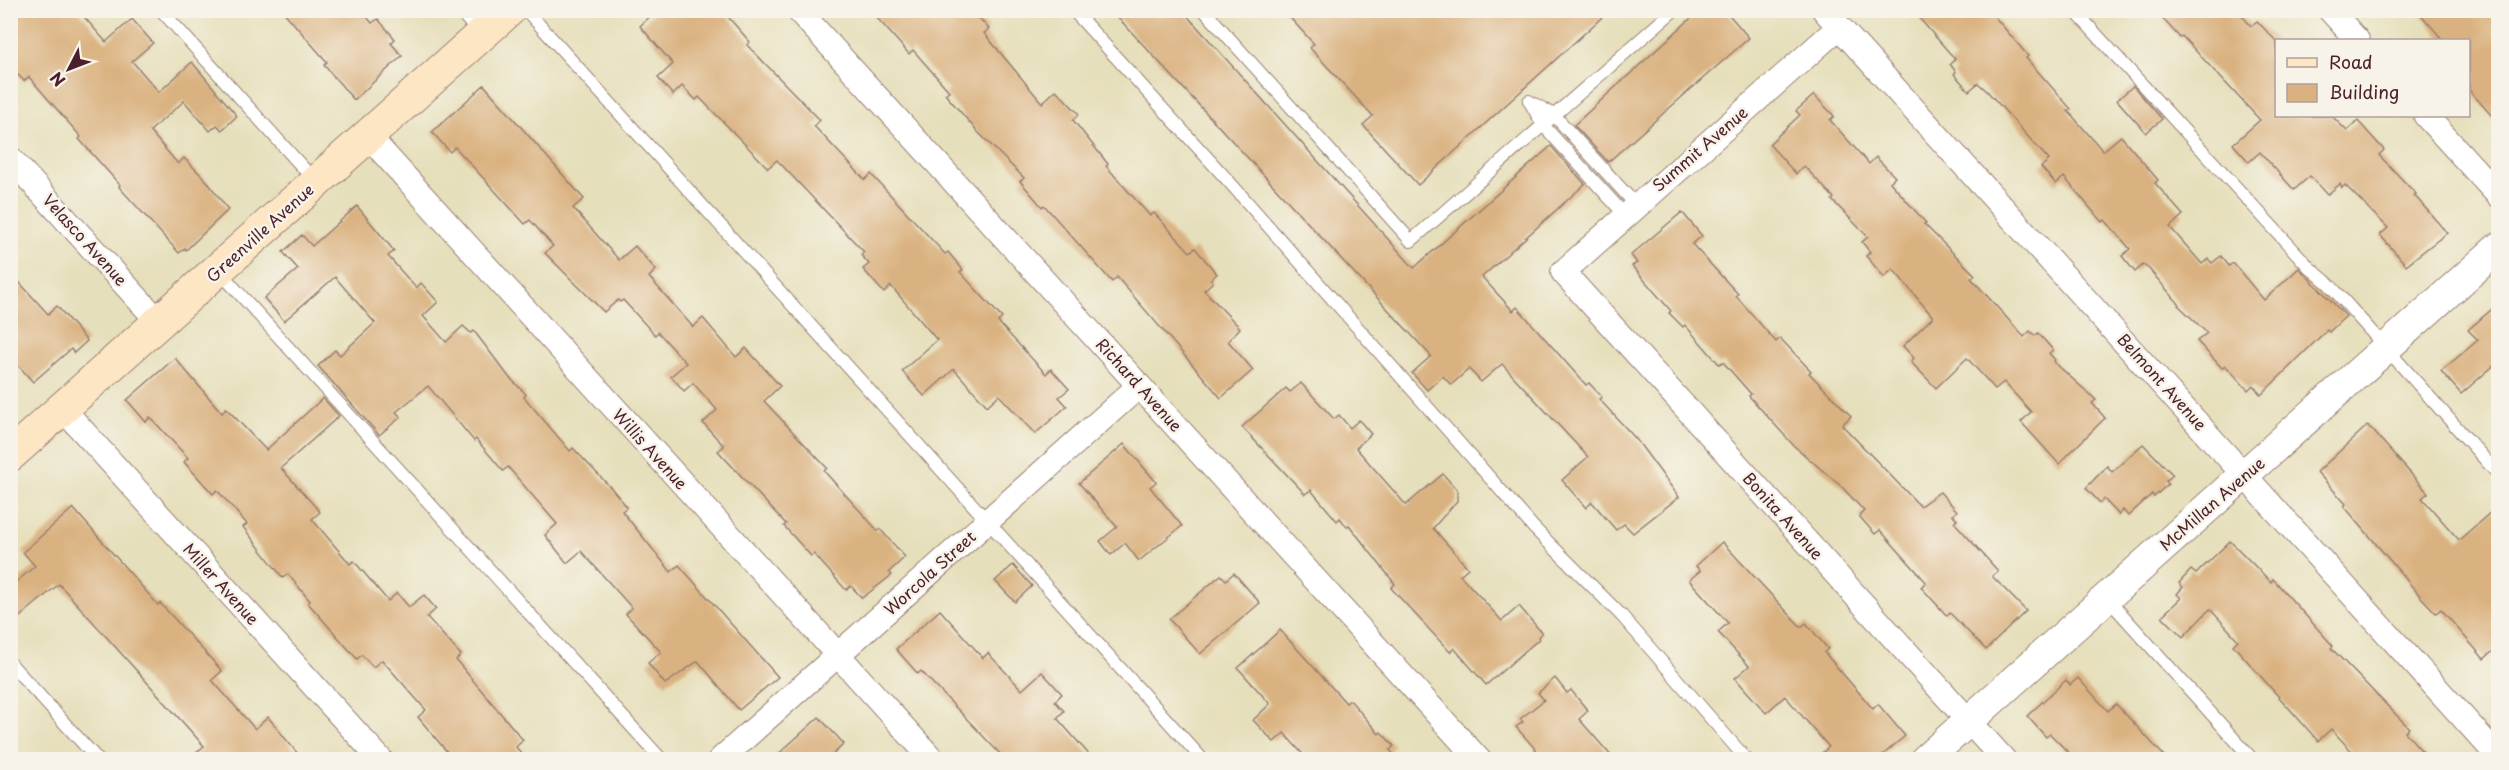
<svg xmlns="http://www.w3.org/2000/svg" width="2509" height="770" font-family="'Playpen Sans',sans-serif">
<rect width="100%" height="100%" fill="#f7f3e8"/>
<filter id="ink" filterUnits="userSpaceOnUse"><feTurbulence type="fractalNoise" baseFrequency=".0167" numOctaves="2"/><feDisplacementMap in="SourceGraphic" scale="12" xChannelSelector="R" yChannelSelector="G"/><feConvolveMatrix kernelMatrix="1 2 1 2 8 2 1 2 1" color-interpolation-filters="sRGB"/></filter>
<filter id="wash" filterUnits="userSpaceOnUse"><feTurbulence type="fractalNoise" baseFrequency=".008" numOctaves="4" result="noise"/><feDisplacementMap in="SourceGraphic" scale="24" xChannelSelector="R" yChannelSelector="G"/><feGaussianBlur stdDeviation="1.35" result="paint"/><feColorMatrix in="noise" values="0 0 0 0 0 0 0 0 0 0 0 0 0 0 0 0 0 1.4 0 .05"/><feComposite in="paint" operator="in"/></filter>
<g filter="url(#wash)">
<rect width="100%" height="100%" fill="#e6dfbb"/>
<g id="blocks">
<g fill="#dab281">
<path d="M10 10H78L106 42 132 19 153 43 132 61 159 92 192 62 237 116 222 130 217 125 210 131 184 101 150 131 178 164 184 158 207 181 228 210 186 250 185 248 179 253 119 187 120 185 79 139 81 137 29 77 24 81 10 67Z"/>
<path d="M282 10H361L372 23 378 19 395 39 391 43 402 56 354 100 324 65 327 62Z"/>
<path d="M657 10H722L750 42 747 45 820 120 814 126 865 180 871 174 945 254 948 252 963 270 960 272 1002 318 998 322 1046 374 1051 369 1069 389 1059 397 1067 406 1035 434 999 395 987 406 954 369 924 396 902 371 937 340 891 286 884 293 863 269 869 264 861 255 864 252 777 160 768 168 699 97 696 100 682 86 673 95 658 78 673 64 640 26Z"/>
<path d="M870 10H972L989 29 984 33 1042 103 1056 90 1079 114 1073 120 1108 164 1106 166 1150 216 1154 213 1190 252 1195 248 1217 274 1211 279 1213 282 1204 290 1240 328 1228 341 1253 370 1221 398 1117 277 1112 282 1044 205 1042 207 1020 181 1024 178 978 132 945 94 949 91 913 50 909 54Z"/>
<path d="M1111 10H1182L1414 268 1551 146 1585 184 1482 277 1513 311 1517 307 1586 385 1589 383 1602 397 1599 399 1636 439 1679 497 1633 533 1624 524 1616 530 1592 502 1586 508 1562 480 1588 457 1502 364 1481 382 1469 369 1451 385 1443 376 1427 390 1412 373 1431 356Z"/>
<path d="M1283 10H1610L1418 185 1363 125 1373 116 1310 48 1314 44Z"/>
<path d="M1700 10H1725L1749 38 1608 162 1574 125Z"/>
<path d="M1912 10H1989L2028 56 2026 58 2071 109 2068 111 2103 151 2121 136 2158 180 2155 183 2183 215 2170 227 2202 264 2208 259 2212 263 2221 256 2229 266 2233 263 2264 300 2299 268 2346 316 2329 332 2327 330 2261 395 2253 385 2248 390 2225 365 2222 368 2197 341 2207 333 2178 305 2179 304 2149 269 2143 265 2135 272 2122 256 2130 249 2105 220 2102 222 2064 177 2056 184 2041 167 2049 160 1988 92 1978 83 1969 91 1954 74 1956 72 1950 64 1955 59Z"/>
<path d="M2155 10H2237L2251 26 2257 21 2277 42V116H2332L2347 131 2358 121 2384 150 2379 155 2416 194 2414 195 2447 233 2406 265 2380 235 2388 228 2345 185 2342 188 2340 184 2327 195 2310 176 2294 190 2260 152 2249 162 2233 144 2260 120 2182 36 2180 38Z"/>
<path d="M2417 10H2488L2499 22V124L2469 90V40H2443Z"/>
<path d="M484 85 584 199 573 208 619 260 635 246 656 270 649 277 693 327 703 318 736 357 746 348 780 386 764 401 827 468 824 471 878 531 880 529 905 557 889 572 892 575 862 598 851 586 846 590 814 554 811 556 784 526 786 524 718 451 724 446 703 423 717 410 693 383 684 391 671 376 686 363 658 332 655 335 623 300 620 302 618 300 604 312 545 253 553 246 530 220 525 224 455 147 450 152 432 132Z"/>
<path d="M2133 86 2162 119 2146 133 2117 100Z"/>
<path d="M1814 95 1834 116 1830 120 1869 164 1876 157 1895 177 1890 182 1926 223 1924 224 1975 275 1971 278 2024 337 2030 331 2035 336 2038 333 2053 350 2049 353 2055 360 2054 362 2096 400 2092 403 2105 418 2059 464 2021 422 2031 412 2004 382 1995 389 1967 358 1936 388 1911 362 1914 358 1903 346 1933 317 1893 269 1884 277 1866 256 1870 252 1862 242 1868 237 1832 200 1834 198 1804 166 1796 174 1769 144 1800 115 1796 111Z"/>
<path d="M357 206 394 251 388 256 416 288 421 283 438 302 423 316 446 342 463 326 471 333 474 331 509 377 526 394 524 397 570 451 573 448 612 489 627 507 622 511 671 572 679 565 778 677 739 710 698 661 665 684 648 663 661 652 626 614 632 608 581 551 567 563 545 535 557 524 508 467 503 471 476 439 474 441 428 386 396 412 401 417 379 435 318 366 335 350 340 355 375 323 335 277 284 321 264 298 298 269 283 252 302 235 312 246Z"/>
<path d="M1682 212 1702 236 1692 244 1738 294 1736 296 1776 342 1780 338 1811 371 1809 373 1851 416 1842 425 1920 506 1940 492 1957 511 1953 515 1957 519 1954 522 1998 571 1992 576 2026 611 1986 650 1950 613 1947 616 1921 587 1926 582 1880 530 1875 534 1859 516 1864 511 1842 487 1794 446 1749 396 1751 394 1723 362 1719 364 1685 325 1683 327 1669 313 1671 311 1632 266 1637 263 1631 255Z"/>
<path d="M10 272 48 314 57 306 87 341 74 353 71 349 33 382 10 356Z"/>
<path d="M2499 303V364L2497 363 2461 394 2441 371 2478 340 2468 330Z"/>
<path d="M175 358 222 413 226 408 266 450 323 398 339 416 281 468 320 512 312 519 350 564 354 561 388 601 397 593 409 607 424 595 436 609 427 617 461 655 456 660 523 740 516 747 526 759H453L418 717 426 710 382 660 373 667 362 655 357 659 308 603 310 601 288 574 283 578 243 527 247 524 217 490 213 494 184 462 188 458 150 417 146 422 127 400Z"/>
<path d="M1301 383 1334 419 1339 415 1350 428 1359 420 1371 434 1356 448 1406 505 1443 474 1457 490V501L1433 528 1468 568 1460 575 1502 621 1519 606 1542 633 1538 637 1539 639 1486 685 1454 648 1450 652 1391 588 1395 584 1349 525 1347 527 1340 518 1337 521 1311 490 1305 494 1242 427 1286 388 1290 392Z"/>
<path d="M2368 425 2428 493 2422 498 2459 540 2499 505V646L2484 659 2441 609 2436 613 2421 597 2344 506 2346 504 2317 472Z"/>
<path d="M1124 444 1156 482 1150 487 1182 526 1139 561 1125 543 1111 555 1100 541 1117 527 1079 483Z"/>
<path d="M2143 444 2173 475 2166 481 2168 484 2154 497 2152 494 2128 516 2123 510 2119 515 2104 499 2100 503 2086 488 2107 466 2112 472Z"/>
<path d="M73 508 158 605 160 603 222 671 212 680 255 729 268 717 302 759H188L204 746 59 584 10 625V587L35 566 23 552Z"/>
<path d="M2230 541 2271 582 2273 579 2333 646 2331 648 2409 728 2405 732 2429 759H2359L2331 729 2318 741 2233 645 2238 640 2210 609 2183 637 2162 616 2181 598 2177 594 2183 587 2179 583 2191 570 2196 574Z"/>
<path d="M1722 542 1801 627 1806 623 1828 649 1824 652 1873 709 1878 704 1905 736 1878 759H1815L1829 747 1785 696 1766 713 1735 678 1749 666 1718 632 1728 623 1689 580 1700 571 1696 566Z"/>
<path d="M1013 565 1032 586 1015 602 995 581Z"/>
<path d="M1234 573 1260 603 1200 654 1169 619 1221 575 1226 580Z"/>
<path d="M940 610 983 658 988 653 1022 690 1042 672 1062 694 1055 701 1064 711 1057 718 1093 759H1005L921 671 918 674 896 649Z"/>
<path d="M1280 630 1346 703 1350 700 1379 734 1381 732 1394 746 1390 750 1398 759H1307L1284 733 1274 742 1253 720 1270 704 1238 668Z"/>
<path d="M1555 678 1567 693 1571 690 1588 711 1579 719 1614 759H1544L1516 727 1523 722 1520 719 1544 700 1538 693Z"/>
<path d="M2078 678 2108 711 2116 704 2167 759H2075L2050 734 2046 737 2027 716 2066 680 2070 685Z"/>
<path d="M819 717 844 744 828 759H773Z"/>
</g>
</g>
</g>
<g filter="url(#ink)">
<use href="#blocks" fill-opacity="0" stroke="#987f73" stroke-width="1.5"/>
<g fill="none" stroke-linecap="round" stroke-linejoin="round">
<defs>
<g id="service">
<path d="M161 10 315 181"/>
<path d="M526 10 1203 760"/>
<path d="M1073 10 1232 185 1534 528 1622 616 1747 760"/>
<path d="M1204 10 1411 241 1674 10"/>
<path d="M2074 10 2310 268 2329 284 2498 474"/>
<path d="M1529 101 1554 115 1636 205"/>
<path d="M1530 102 1543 125 1625 215"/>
<path d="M219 271 662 760"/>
<path d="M2107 598 2253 760"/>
<path d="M10 663 98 760"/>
</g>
<g id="minor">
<path d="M467 10 486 32"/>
<path d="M798 10 1479 760"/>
<path d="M1824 10 2498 756"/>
<path d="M2330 10 2357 40"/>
<path d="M1839 27 1563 272 2004 760"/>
<path d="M2426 116 2498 195"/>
<path d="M369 137 933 760"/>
<path d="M10 158 159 322"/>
<path d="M62 408 381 760"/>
<path d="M720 760 1139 386"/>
</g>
<path id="tertiary" d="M1925 760 2498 248"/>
<path id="secondary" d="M10 455 509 10"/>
</defs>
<use href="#service" stroke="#987f73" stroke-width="14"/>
<use href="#minor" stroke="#987f73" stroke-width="26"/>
<use href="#tertiary" stroke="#987f73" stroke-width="32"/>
<use href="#secondary" stroke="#987f73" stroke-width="35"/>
<use href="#service" stroke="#fff" stroke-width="12"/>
<use href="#minor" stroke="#fff" stroke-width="24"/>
<use href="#tertiary" stroke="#fff" stroke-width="30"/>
<use href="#secondary" stroke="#fce6c4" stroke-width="33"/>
</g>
</g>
<g text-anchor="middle" stroke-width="5" stroke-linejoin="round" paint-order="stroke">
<g font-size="16" fill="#4a1f2b" stroke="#f7f3e8">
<text transform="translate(1700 149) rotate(-41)" y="6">Summit Avenue</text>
<text transform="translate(260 233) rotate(-42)" y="6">Greenville Avenue</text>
<text transform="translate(85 240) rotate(48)" y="6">Velasco Avenue</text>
<text transform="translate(2162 382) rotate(48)" y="6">Belmont Avenue</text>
<text transform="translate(1139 385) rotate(48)" y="6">Richard Avenue</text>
<text transform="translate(650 449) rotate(48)" y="6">Willis Avenue</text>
<text transform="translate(2212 504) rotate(-41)" y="6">McMillan Avenue</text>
<text transform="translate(1783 516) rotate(48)" y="6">Bonita Avenue</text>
<text transform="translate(930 573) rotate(-42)" y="6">Worcola Street</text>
<text transform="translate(221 584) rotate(48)" y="6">Miller Avenue</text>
</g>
</g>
<rect width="2509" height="770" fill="none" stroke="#f7f3e8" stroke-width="36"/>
<rect x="2275" y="39" width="195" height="78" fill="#f7f3e8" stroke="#b29e9c" stroke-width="1.5"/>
<rect x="2287" y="58" width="30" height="9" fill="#fce6c4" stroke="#b29e9c" stroke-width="1.5"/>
<text x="2329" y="69" font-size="18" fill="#4a1f2b">Road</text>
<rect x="2287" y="84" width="30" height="18" fill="#dab281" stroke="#b29e9c" stroke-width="1.5"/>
<text x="2329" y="99" font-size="18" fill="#4a1f2b">Building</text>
<g transform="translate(69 69) rotate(228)" stroke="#f7f3e8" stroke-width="4.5" paint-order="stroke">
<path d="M0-4.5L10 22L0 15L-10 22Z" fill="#4a1f2b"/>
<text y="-9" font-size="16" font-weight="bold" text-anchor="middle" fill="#4a1f2b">N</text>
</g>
</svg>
